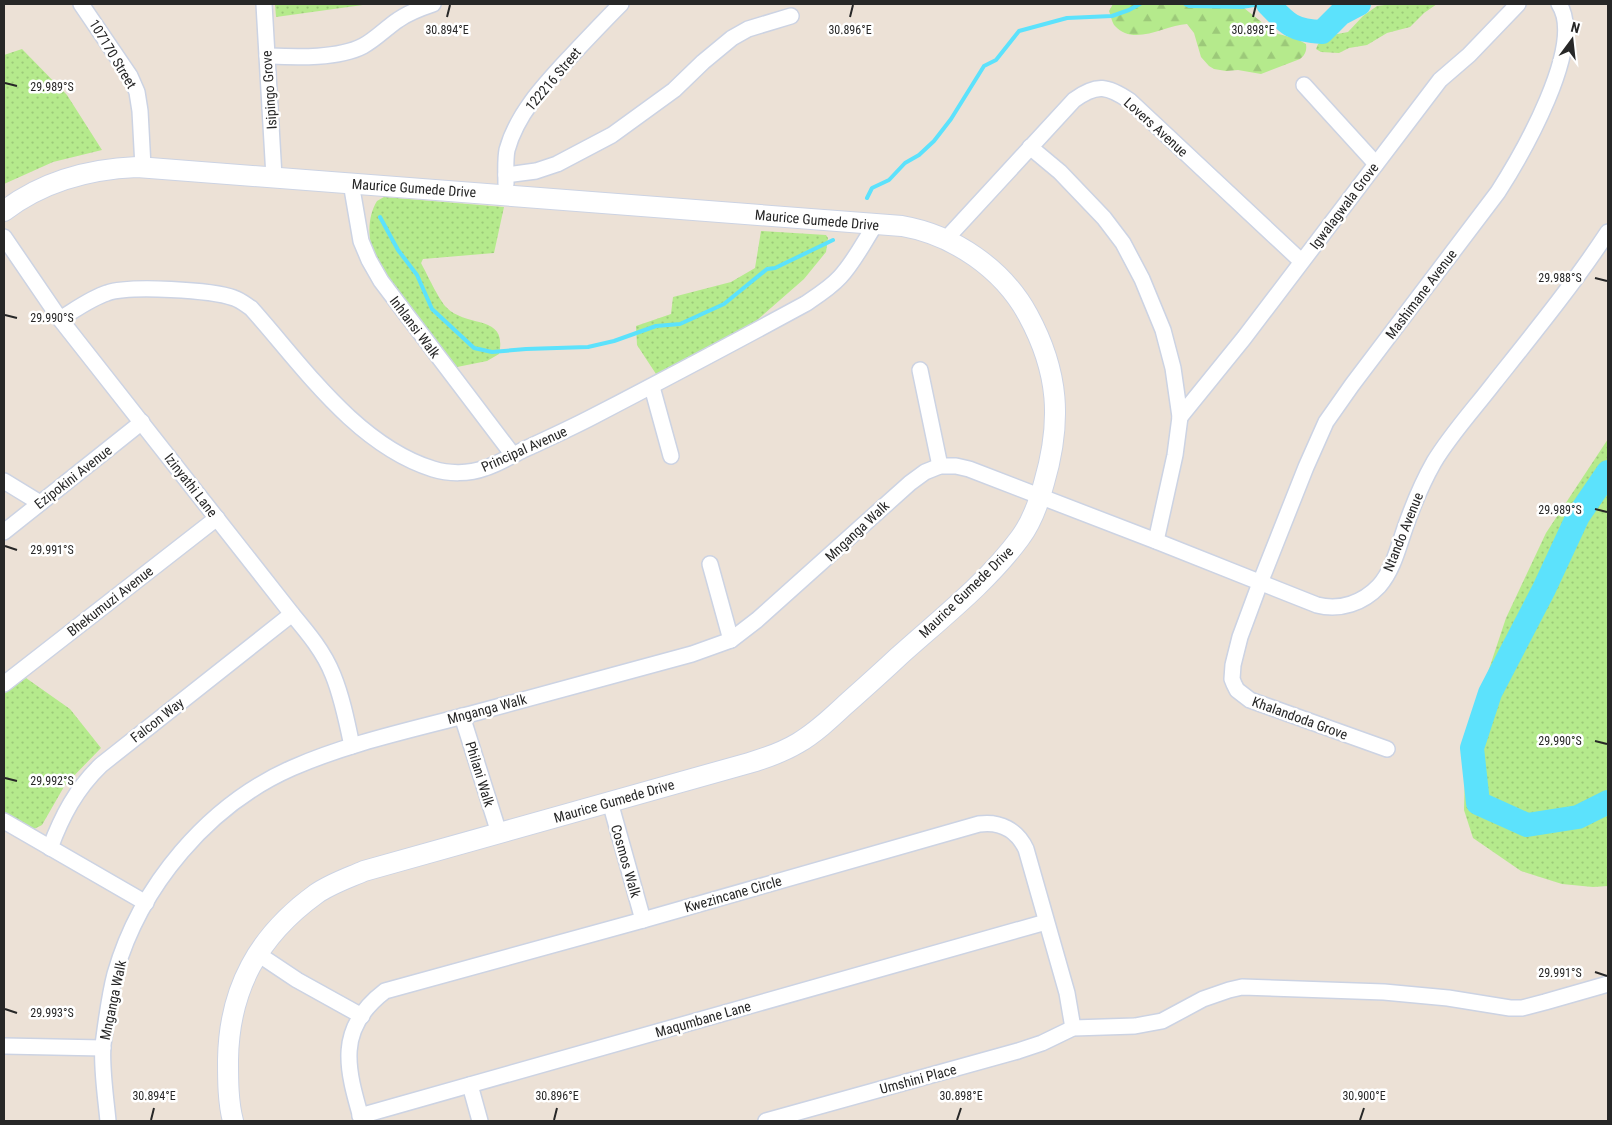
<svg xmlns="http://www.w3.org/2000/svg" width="1612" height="1125" font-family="'Roboto Condensed',sans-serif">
<defs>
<pattern id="grass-dots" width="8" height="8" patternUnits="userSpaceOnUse" patternTransform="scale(1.25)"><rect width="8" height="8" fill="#b5ea8c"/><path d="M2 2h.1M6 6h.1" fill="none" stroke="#9cc979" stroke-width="1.8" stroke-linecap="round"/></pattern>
<pattern id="forest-firs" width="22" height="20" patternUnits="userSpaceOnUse" patternTransform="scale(1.25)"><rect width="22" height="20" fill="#b5ea8c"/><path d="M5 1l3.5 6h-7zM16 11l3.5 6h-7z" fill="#9cc979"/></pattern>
</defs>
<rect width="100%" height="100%" fill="#ece1d6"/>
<g fill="url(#grass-dots)">
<path d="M275 4H370L276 17Z"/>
<path d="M1392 4H1437L1424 13 1410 27 1387 33 1367 45 1349 48 1339 53 1321 52 1316 49 1318 44 1332 35 1348 32 1363 16 1377 6Z"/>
<path d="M22 49 67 95 102 150 53 162 4 184V55Z"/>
<path d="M384 197 504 207 494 253 423 259 421 263C427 274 438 298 446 307 467 329 508 313 499 354L487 361 457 367C431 336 381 283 371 245 368 230 369 214 377 201Z"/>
<path d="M761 231 826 235 828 238 826 252 804 279 755 322 656 374 637 345 636 326 671 314 673 297 731 282 755 268Z"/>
<path d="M1608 439V886L1593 887 1562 884 1521 871 1473 838 1464 810 1466 738 1506 618 1546 533Z"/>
<path d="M26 678 70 709 101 748 65 785 42 825 32 830 4 812V694Z"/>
</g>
<path fill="url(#forest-firs)" d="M1113 4H1239L1275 33 1297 39 1306 44C1307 51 1305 55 1300 59L1261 74 1238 70 1226 71 1214 69 1209 66 1201 57 1194 33 1187 24C1165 25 1134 47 1115 26 1112 23 1111 16 1109 11Z"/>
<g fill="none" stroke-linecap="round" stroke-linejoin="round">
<g stroke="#5ce2fc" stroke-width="4">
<path d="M1185 4 1189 6 1242 7 1260 4"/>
<path d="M867 198 872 188 889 180 905 163 919 155 934 141 951 119 984 66 996 60 1019 31 1067 18 1112 16 1129 10 1140 4"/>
<path d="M380 217 398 250 417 275 432 309 474 348 492 352 526 349 588 347 614 341 656 326 680 324 724 304 767 269 775 268 833 240"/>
</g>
<g stroke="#5ce2fc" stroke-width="24">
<path d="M1268 4C1287 24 1293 31 1322 32L1340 14 1359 4"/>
<path d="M1608 472 1578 516 1544 589 1490 693 1472 748 1478 803 1527 825 1578 817 1608 802"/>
</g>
<defs>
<g id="minor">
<path d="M81 4 130 76 137 92 140 111 143 167"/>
<path d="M264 4 274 177"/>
<path d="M267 56C295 57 338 59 363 46 376 39 386 28 398 20 408 13 421 8 433 4"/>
<path d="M1304 85 1376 164"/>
<path d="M1030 147 1060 172 1104 218 1123 243 1142 279 1163 330 1173 368 1180 417 1175 455 1156 541"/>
<path d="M506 175 536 171 557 164 612 135 674 90 703 62 732 38 748 29 791 16"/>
<path d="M351 183 361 241 369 260 381 281 513 455"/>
<path d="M506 184C506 173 505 161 507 150 517 113 546 83 571 56 588 38 604 21 621 4"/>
<path d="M4 237 60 319 292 614C308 633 324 652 333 675 342 697 347 722 352 746"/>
<path d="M946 239 1074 100C1097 83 1108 86 1130 101L1301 261"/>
<path d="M60 319C75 310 91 298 107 293 130 285 212 290 234 298 240 300 245 304 251 308 302 365 356 445 433 469 449 474 469 474 485 468 498 464 511 456 523 450 547 439 571 428 594 416 665 379 735 342 805 304 817 296 830 288 840 277 854 262 864 242 875 225"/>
<path d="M920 370 940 466"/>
<path d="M652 387 671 456"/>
<path d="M1180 417 1244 338 1440 80 1469 55 1518 4"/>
<path d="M4 481 40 503"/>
<path d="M4 532 142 422"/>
<path d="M710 564 731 640"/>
<path d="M4 684 217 518"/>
<path d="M462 716 499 833"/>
<path d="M1387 749 1250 700 1237 690 1234 684 1232 679 1233 665 1240 637 1260 583 1306 467 1326 422 1352 385 1498 192C1521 156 1586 45 1559 4"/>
<path d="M610 802 643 920"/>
<path d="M4 821 146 903"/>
<path d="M50 848C62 816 76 789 101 765L292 614"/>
<path d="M258 954 297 980 362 1016"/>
<path d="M4 1046 103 1048"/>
<path d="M470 1085 480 1121"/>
<path d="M360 1116 1046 922"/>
<path d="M108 1121C106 1099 101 1067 103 1045 106 1022 109 997 115 974 140 886 208 805 292 768 349 743 411 730 471 714 545 694 618 674 692 654L731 640 757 620 910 483 925 472 940 466H956L969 469 1156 541 1317 605C1340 611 1363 603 1379 586 1393 570 1398 548 1405 528 1413 505 1422 483 1434 462 1451 434 1474 409 1494 383 1533 334 1573 285 1608 232"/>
<path d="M362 1121C347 1069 335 1029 385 991L643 920 979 824C1000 821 1017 830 1026 849L1067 993 1073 1028"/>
<path d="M766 1121 1018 1051 1042 1043 1073 1028 1135 1026 1162 1021 1203 999 1229 990 1242 987 1384 992 1448 998 1510 1008H1522L1545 1002 1608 984"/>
</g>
<path id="tertiary" d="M4 211C42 182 89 169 137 167L902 226C954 235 1003 269 1028 315 1059 372 1062 421 1044 483 1039 502 1032 522 1020 538 987 583 939 620 898 657 881 673 863 689 845 705 830 719 815 733 798 743 783 752 766 758 749 763L364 871C348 878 330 884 316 894 258 936 229 989 228 1060 228 1080 228 1102 233 1121"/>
</defs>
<use href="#minor" stroke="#ccd3e3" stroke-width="18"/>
<use href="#tertiary" stroke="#ccd3e3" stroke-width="22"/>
<use href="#minor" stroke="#fff" stroke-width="15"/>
<use href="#tertiary" stroke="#fff" stroke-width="20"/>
</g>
<path fill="none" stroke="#272727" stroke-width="2" d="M447 17 450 5M850 17 853 5M1253 17 1256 5M5 83 17 86M1595 278 1607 281M5 315 17 318M1595 509 1607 512M5 546 17 550M1595 741 1607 744M5 778 17 781M1595 972 1607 976M5 1009 17 1013M151 1120 154 1108M554 1120 557 1108M957 1120 961 1108M1360 1120 1364 1108"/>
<g text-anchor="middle" stroke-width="5" stroke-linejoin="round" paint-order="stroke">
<g font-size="14" fill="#272727" stroke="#fff">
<text transform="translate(113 54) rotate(59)" y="5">107170 Street</text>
<text transform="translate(553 79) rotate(-50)" y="5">122216 Street</text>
<text transform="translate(269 90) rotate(-94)" y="5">Isipingo Grove</text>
<text transform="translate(1156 127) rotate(42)" y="5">Lovers Avenue</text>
<text transform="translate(414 188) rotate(4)" y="5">Maurice Gumede Drive</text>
<text transform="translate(1344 206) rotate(-53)" y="5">Igwalagwala Grove</text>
<text transform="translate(817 220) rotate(5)" y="5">Maurice Gumede Drive</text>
<text transform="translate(1421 294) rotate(-53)" y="5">Mashimane Avenue</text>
<text transform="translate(415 327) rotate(53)" y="5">Inhlansi Walk</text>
<text transform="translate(524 449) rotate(-24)" y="5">Principal Avenue</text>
<text transform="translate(73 477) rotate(-38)" y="5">Ezipokini Avenue</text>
<text transform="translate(191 485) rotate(52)" y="5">Izinyathi Lane</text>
<text transform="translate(857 531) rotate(-43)" y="5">Mnganga Walk</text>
<text transform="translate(1403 532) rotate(-68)" y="5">Ntando Avenue</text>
<text transform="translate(966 592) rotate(-44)" y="5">Maurice Gumede Drive</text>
<text transform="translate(110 601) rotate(-38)" y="5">Bhekumuzi Avenue</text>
<text transform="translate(487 709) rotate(-15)" y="5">Mnganga Walk</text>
<text transform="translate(1300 718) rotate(20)" y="5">Khalandoda Grove</text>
<text transform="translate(157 720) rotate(-38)" y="5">Falcon Way</text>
<text transform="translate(480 774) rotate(73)" y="5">Philani Walk</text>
<text transform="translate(614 801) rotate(-16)" y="5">Maurice Gumede Drive</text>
<text transform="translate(626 861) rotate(74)" y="5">Cosmos Walk</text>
<text transform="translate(733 894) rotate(-16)" y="5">Kwezincane Circle</text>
<text transform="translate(113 1000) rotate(-78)" y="5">Mnganga Walk</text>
<text transform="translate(703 1019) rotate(-16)" y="5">Maqumbane Lane</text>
<text transform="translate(918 1079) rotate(-15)" y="5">Umshini Place</text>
</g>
</g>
<g font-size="12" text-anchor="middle" fill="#272727" stroke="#fff" stroke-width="5" stroke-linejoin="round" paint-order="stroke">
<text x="447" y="34">30.894°E</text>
<text x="850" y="34">30.896°E</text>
<text x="1253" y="34">30.898°E</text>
<text x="52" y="91">29.989°S</text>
<text x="1560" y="282">29.988°S</text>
<text x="52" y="322">29.990°S</text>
<text x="1560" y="514">29.989°S</text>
<text x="52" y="554">29.991°S</text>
<text x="1560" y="745">29.990°S</text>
<text x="52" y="785">29.992°S</text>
<text x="1560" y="977">29.991°S</text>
<text x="52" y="1017">29.993°S</text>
<text x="154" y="1100">30.894°E</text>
<text x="557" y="1100">30.896°E</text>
<text x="961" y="1100">30.898°E</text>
<text x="1364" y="1100">30.900°E</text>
</g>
<rect width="1612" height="1125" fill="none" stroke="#272727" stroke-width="10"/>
<g transform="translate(1572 40) rotate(15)" stroke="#ffffff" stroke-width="4" paint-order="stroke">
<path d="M0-4L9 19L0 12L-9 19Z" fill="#272727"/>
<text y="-8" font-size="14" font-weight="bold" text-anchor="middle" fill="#272727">N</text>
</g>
</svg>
